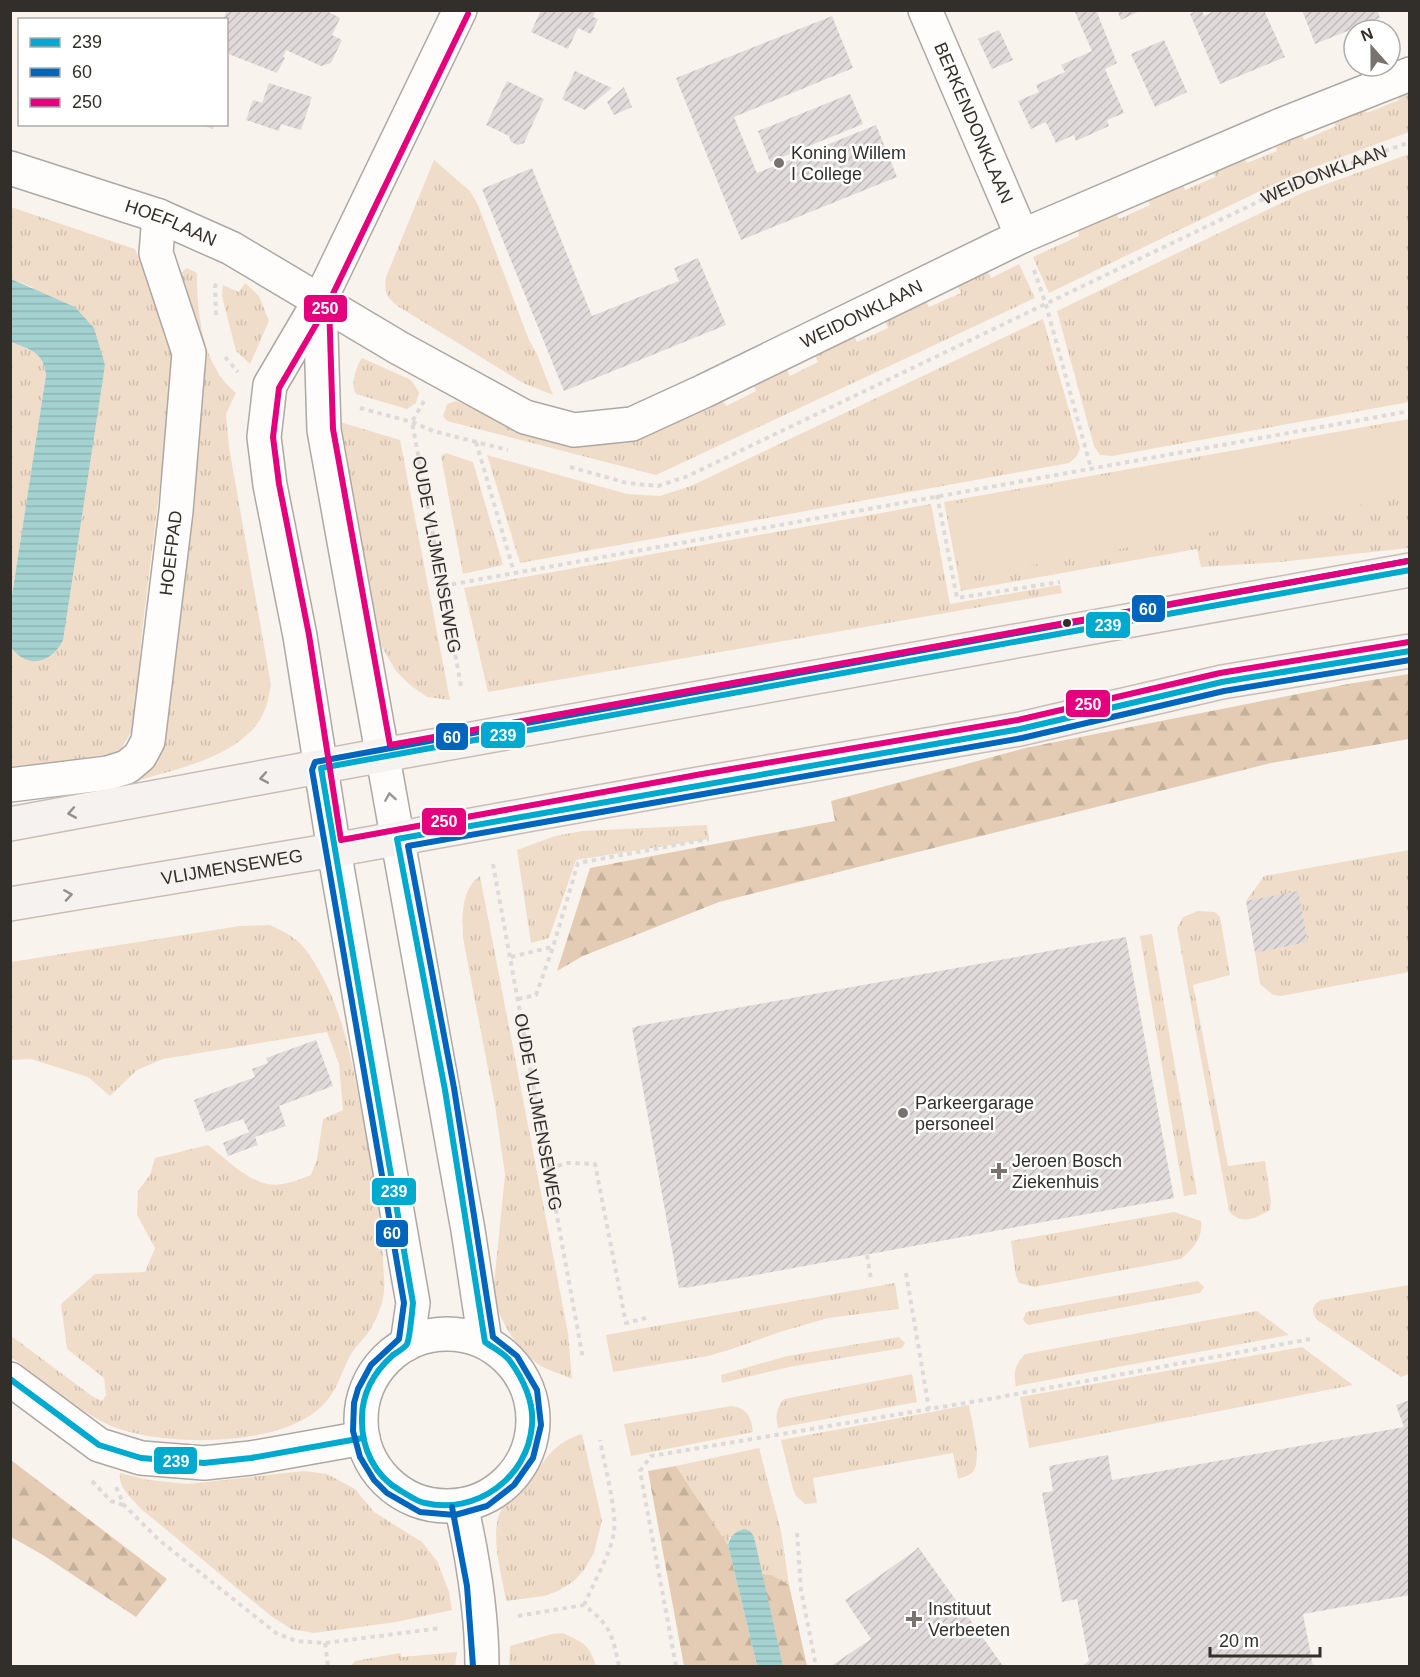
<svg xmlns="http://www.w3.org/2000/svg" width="1420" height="1677" font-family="Arial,sans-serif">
<defs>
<pattern id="grass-tufts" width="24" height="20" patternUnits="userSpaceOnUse" patternTransform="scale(1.5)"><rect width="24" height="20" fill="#f0ddc9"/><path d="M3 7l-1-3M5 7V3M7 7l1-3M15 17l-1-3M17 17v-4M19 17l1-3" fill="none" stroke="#cebead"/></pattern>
<pattern id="forest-firs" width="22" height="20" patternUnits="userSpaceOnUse" patternTransform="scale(1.5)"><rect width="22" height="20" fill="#e4ccb4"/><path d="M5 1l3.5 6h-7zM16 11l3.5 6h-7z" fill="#c4b09b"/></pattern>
<pattern id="water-rules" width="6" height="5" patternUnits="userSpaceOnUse" patternTransform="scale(1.5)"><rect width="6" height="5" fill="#a4d2d0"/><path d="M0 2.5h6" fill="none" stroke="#8eb5b3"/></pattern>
<pattern id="building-hatch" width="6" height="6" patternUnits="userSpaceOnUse" patternTransform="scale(1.5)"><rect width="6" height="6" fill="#e0dbda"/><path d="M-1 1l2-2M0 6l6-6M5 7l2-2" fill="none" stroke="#c1bcbb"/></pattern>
</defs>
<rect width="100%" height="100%" fill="#f9f3ed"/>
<g fill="url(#grass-tufts)">
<path d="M1409 86V132L1293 175 1049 293 1033 257 1079 236 1078 227 1114 210 1119 219 1150 205 1146 196 1181 181 1185 190 1215 177 1211 168 1242 154 1247 163 1277 151 1273 140 1300 130 1304 140 1336 126 1332 117 1363 104 1367 113 1399 100 1396 92Z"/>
<path d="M1409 154V402L1112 456 1100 455 1094 446 1057 311 1302 193Z"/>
<path d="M434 160 470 191 478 205 529 340 537 354 553 395 523 383 399 307C386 298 384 291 386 277Z"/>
<path d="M11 207 135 249 164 317 172 356 170 405 142 631 134 728 113 761 11 775 10 647 12 650 105 366 32 287 11 279Z"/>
<path d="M1019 264 1035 298 656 475 447 421 443 416 447 404 456 401 563 446 611 442 720 397 726 406 756 391 752 381 784 364 790 376 818 362 812 350 852 331 857 342 888 328 884 317 925 298 929 307 961 293 957 284 987 270 991 278Z"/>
<path d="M187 268 197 273C197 315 202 365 236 393L226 414 229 447 271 685C269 693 268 704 264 712 246 754 179 769 139 780L159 743 179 288 181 273Z"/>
<path d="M245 283 259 296 269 321 250 364 236 351 222 296 223 285 239 292Z"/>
<path d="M1043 319 1080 448 1077 456 1069 463 520 563 487 455 627 494 660 496 691 486Z"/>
<path d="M11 342C30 350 44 352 46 375L11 602Z"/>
<path d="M362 358 411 380 419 392 416 403 407 409 356 394C350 385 356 366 362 358Z"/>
<path d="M1409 419V548L1280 562 1201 567 1197 549 961 591 944 502Z"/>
<path d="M337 421 400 440 450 700 427 697 410 685 396 671 376 637Z"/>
<path d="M446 453 473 462 503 565 463 574 441 456Z"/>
<path d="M931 504 950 604 1060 585 1062 593 488 692 464 588Z"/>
<path d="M707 825 709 839 576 860 549 938 531 943 517 850 555 836 582 831Z"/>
<path d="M1409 850V972L1281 996 1273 995 1260 984 1255 953 1308 942 1298 892 1246 901 1264 876Z"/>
<path d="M480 876 568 1333 572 1379C560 1373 548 1371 538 1364 516 1350 492 1310 494 1285L505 1175 495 1105 463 938C462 917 461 889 480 876Z"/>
<path d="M1198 911 1215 912 1220 917 1230 975 1193 985 1228 1166 1265 1161 1271 1202 1270 1210C1256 1218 1241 1226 1229 1211L1177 928 1183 917Z"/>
<path d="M270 925C292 936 301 940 314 962 345 1011 353 1069 364 1125 373 1170 381 1214 383 1259 383 1270 385 1281 384 1291 383 1305 376 1321 368 1333 361 1342 354 1348 349 1358 341 1374 336 1392 323 1405 282 1449 149 1449 99 1420 70 1404 38 1377 11 1357L10 1335 92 1396 102 1401 106 1395 104 1378 67 1349 61 1304 95 1274 145 1272 155 1248 137 1215 138 1191 150 1175 155 1158 208 1145C224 1157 247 1181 268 1184 282 1187 298 1180 311 1175L317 1159 323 1119 343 1110 339 1064 327 1032 163 1059 137 1070 110 1096 88 1077 31 1059 11 1060V962L240 926Z"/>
<path d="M1152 934 1197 1194 1184 1196 1140 936Z"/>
<path d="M1174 1212 1201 1221C1204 1236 1192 1250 1181 1259L1034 1287 1019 1283 1016 1276 1011 1241Z"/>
<path d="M1198 1281 1204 1287 1200 1293 1028 1325 1023 1320 1026 1312Z"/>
<path d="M895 1283 899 1309 828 1318 780 1332 729 1350 708 1356 613 1372 606 1335Z"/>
<path d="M1409 1285V1374L1401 1377 1317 1320C1311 1312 1311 1305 1321 1300Z"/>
<path d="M1257 1311 1289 1335 1016 1386C1013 1372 1015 1365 1025 1354Z"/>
<path d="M899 1337 905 1343 902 1348 789 1367 722 1383 721 1375 787 1356Z"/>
<path d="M1302 1347 1353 1385 1029 1448 1020 1397Z"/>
<path d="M912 1374 917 1402 778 1428C775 1415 776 1410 784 1399Z"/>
<path d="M969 1405C971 1421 984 1461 972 1473 968 1476 962 1477 958 1479L953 1453 813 1478 817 1503 805 1504 796 1496 793 1489 781 1440Z"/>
<path d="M731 1406C748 1408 751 1417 753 1432L631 1456 624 1424Z"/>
<path d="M582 1434 602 1520 594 1553 584 1570 574 1581 558 1591 544 1596 506 1601C502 1574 487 1529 504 1505 512 1493 524 1486 533 1475 549 1455 556 1442 582 1434Z"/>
<path d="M759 1448 781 1531 789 1585 772 1575 761 1574 754 1537H730L728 1545 676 1466Z"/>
<path d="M304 1471 327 1474 355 1489 374 1512 422 1542 437 1561 449 1592 452 1610 396 1622 314 1633 291 1629 271 1616 140 1508C131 1497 118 1488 120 1473L149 1480 188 1484Z"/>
<path d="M563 1633C584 1643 589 1644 596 1666H509L510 1646 552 1634Z"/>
<path d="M457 1652 455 1666H351L355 1661 400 1653 402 1657Z"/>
</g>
<g fill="url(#forest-firs)">
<path d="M1409 674V739L1271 763 719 902 583 956 557 971 590 868 835 821 831 801 1025 748 1348 684Z"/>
<path d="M11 1460 167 1579 136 1617 43 1555 11 1537Z"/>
<path d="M676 1466 728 1545 757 1666H684L648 1471Z"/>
<path d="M761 1574 772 1575 789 1585 807 1666H783Z"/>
</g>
<path fill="#f0ddc9" d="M1409 422V496L961 578 948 505Z"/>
<g fill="url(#water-rules)">
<path d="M11 279 75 307 94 328 105 365 63 640C52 663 27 670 11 647V602L46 375C44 352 29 349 11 342Z"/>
<path d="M744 1529 750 1531 754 1537 783 1666H757L728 1545C731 1535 735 1532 744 1529Z"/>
</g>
<g fill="url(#building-hatch)">
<path d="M227 10H325L340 18 332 35 342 40 331 63 321 66 286 50 283 57 285 58 277 73 226 53V20H223Z"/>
<path d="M541 10H596L593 17 598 19 591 34 578 28 568 49 531 32Z"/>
<path d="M1074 10H1096L1117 63 1105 69 1124 113 1107 120 1109 126 1076 141 1074 135 1056 143 1046 122 1031 129 1018 101 1039 92 1036 85 1065 72 1061 65 1092 51Z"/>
<path d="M1117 10H1142L1121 20Z"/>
<path d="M1198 10H1202L1204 16 1216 10H1264L1285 57 1220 84 1190 14Z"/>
<path d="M1302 10H1377L1380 18 1315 44Z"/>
<path d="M832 16 853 68 734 117 757 173 876 125 897 177 741 240 676 78Z"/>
<path d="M999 30 1013 60 992 69 978 39Z"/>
<path d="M1164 40 1187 92 1155 107 1131 54Z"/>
<path d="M575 71 612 88 585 110 562 99Z"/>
<path d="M507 81 544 99 524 143 518 145 511 142 509 136 486 125Z"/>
<path d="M269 83 312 97 301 130 281 124 279 131 246 120 253 100 262 103Z"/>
<path d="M624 87 632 107 614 115 607 102Z"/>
<path d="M850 94 863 124 770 162 758 131Z"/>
<path d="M199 124H214L213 129Z"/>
<path d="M532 168 592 316 679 281 674 268 698 258 726 325 564 391 482 189Z"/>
<path d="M1298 891 1308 942 1255 953 1246 901Z"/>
<path d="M1126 937 1174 1198 685 1288V1287L679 1288 632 1028 638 1026Z"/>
<path d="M316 1040 333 1086 279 1106 286 1126 255 1137 258 1145 228 1156 223 1143 249 1132 243 1119 206 1132 194 1100 255 1077 252 1069 268 1063 266 1058Z"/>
<path d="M1410 1400V1595L1303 1614 1313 1666H1082L1089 1661 1077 1599 1062 1602 1042 1493 1053 1491 1049 1466 1108 1455 1112 1480 1404 1427 1396 1405Z"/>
<path d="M918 1547 1003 1666H831L871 1639 845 1600 916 1550Z"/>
</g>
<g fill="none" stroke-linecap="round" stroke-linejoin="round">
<defs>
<g id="minor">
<path id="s4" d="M925 10 1022 236"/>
<path id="s5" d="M10 168 159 216 231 248 399 348 525 417 574 430 632 424 704 391 1022 236 1281 125 1410 74"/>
<path d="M320 300 324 430 468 1230 485 1342"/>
<path id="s6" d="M10 785 108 773 127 767 140 756 148 741 176 511 189 353 156 253 159 216"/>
<circle cx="447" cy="1420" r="86"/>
<path d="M407 1344 413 1303 334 850 300 636 270 485 264 437 270 385 320 300 460 10"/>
<path d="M10 1379 99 1445 141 1458 204 1463 251 1458 363 1438"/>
<path d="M461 1505C473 1558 482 1612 482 1666"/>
</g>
<g id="major">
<path d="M10 824 383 755 1410 570"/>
<path id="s7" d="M10 904 334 850 704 783 1020 729 1222 682 1410 651"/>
</g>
</defs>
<use href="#minor" stroke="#ada8a3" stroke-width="36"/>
<use href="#major" stroke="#c8beb7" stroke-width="36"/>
<g stroke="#dddbd9" stroke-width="4" stroke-dasharray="4.5 4.5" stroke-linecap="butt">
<path d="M1034 270 1046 305 1091 468"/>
<path d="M216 315 215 287 217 281"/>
<path d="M225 357 238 372"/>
<path id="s1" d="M424 401 412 422 461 686"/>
<path d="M360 408 412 422 433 431 508 450"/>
<path d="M476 442 514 572"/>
<path id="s2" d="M570 467 627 483 658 486 688 476 1297 183 1410 142"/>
<path d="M937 495 957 598 1060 582"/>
<path d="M443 586 1410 411"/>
<path id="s3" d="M493 864 583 1359"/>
<path d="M511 957 552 947"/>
<path d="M518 999 536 995 553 947 578 863 709 839"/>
<path d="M549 1168 568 1163 595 1164 626 1323 646 1318"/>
<path d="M867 1255 871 1279"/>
<path d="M906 1273 929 1409"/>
<path d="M92 1481 111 1501 123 1505"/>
<path d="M116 1487 124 1505 159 1540 276 1633 296 1641 325 1643 441 1628"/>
<path d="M797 1533 801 1590 816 1666"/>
<path d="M584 1605C593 1584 611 1553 614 1532 617 1511 604 1463 600 1440"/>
<path d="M518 1616 584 1605C611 1626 612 1634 619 1666"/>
<path d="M325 1643 328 1666"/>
<path d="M676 1666 640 1471 651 1456 995 1398 1310 1339"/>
</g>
<use href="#minor" stroke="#fefdfc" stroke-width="33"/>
<use href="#major" stroke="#f6f2f0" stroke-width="33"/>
<defs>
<g id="bus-1">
<path d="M1410 570 321 768 413 1303C412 1311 410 1338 407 1344 405 1348 397 1352 393 1355 374 1372 362 1393 362 1418 361 1448 375 1477 401 1491 408 1495 417 1502 425 1503 476 1515 528 1478 532 1425 534 1402 523 1379 510 1361 504 1353 493 1348 485 1342L445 1090 397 839 1020 729 1222 682 1410 651"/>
<path d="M10 1379 99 1445 141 1458 204 1463 251 1458 363 1438"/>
</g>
<g id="bus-2">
<path d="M1408 561 315 762 312 770 404 1303 399 1339 371 1365 358 1389 354 1403 353 1431 360 1457 374 1480 387 1493 420 1512 455 1515 487 1506 514 1485 533 1458 541 1425 537 1390 517 1356 493 1337 454 1088 408 846 1022 738 1224 691 1410 660"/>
<path d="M452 1507 467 1586 473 1666"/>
</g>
<g id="bus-3">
<path d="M468 14 328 304 279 388 273 437 279 484 309 635 341 840 702 774 1018 720 1220 673 1409 642"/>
<path d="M331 300 329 302 333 429 390 745 1408 561"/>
</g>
</defs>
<use href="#bus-1" stroke="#fff" stroke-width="10"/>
<use href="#bus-2" stroke="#fff" stroke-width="10"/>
<use href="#bus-3" stroke="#fff" stroke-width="10"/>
<use href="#bus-1" stroke="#00a9ce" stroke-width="6"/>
<use href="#bus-2" stroke="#0065bd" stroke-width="6"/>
<use href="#bus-3" stroke="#e5007d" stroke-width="6"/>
</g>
<defs><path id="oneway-chevron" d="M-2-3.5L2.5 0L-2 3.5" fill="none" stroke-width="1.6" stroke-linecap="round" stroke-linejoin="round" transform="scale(1.5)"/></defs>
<g stroke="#94908d">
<use href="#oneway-chevron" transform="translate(264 778) rotate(170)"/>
<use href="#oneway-chevron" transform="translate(72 813) rotate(170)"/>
<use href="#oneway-chevron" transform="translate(68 895) rotate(-9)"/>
</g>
<use stroke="#989693" href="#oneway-chevron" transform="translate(390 797) rotate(-99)"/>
<g fill="#78736e" stroke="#fff" stroke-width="2">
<circle cx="779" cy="163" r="6"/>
<circle cx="903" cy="1113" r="6"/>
<path d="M996 1162h6v6h6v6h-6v6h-6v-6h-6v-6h6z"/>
<path d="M911 1610h6v6h6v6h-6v6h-6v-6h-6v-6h6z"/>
</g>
<circle fill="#322e2a" stroke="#fff" stroke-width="2" cx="1067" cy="623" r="5"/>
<g text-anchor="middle" stroke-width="5" stroke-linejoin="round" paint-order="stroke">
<g font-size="18" fill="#322e2a" stroke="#fff">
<text dy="6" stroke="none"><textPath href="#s4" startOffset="123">BERKENDONKLAAN</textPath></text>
<text dy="6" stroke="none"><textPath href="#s2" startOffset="826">WEIDONKLAAN</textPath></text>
<text dy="6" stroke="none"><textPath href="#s5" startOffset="170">HOEFLAAN</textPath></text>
<text dy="6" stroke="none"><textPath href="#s5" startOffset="938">WEIDONKLAAN</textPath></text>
<text dy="6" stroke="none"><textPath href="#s6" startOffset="342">HOEFPAD</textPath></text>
<text dy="6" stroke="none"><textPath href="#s1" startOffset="159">OUDE VLIJMENSEWEG</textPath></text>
<text dy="6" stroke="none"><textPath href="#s7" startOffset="225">VLIJMENSEWEG</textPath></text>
<text dy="6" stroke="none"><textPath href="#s3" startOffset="252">OUDE VLIJMENSEWEG</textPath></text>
</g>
<g font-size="18" fill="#322e2a" stroke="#fff" text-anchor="start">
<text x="791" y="159">Koning Willem<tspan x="791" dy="21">I College</tspan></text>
<text x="915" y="1109">Parkeergarage<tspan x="915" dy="21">personeel</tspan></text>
<text x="1012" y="1167">Jeroen Bosch<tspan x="1012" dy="21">Ziekenhuis</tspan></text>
<text x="928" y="1615">Instituut<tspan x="928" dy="21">Verbeeten</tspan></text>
</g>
</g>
<g stroke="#fff" stroke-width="2">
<rect x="303" y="294" width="45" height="29" rx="6" fill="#e5007d"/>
<rect x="1131" y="594" width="35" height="29" rx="6" fill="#0065bd"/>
<rect x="1085" y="611" width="46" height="28" rx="6" fill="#00a9ce"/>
<rect x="1065" y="689" width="46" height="29" rx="6" fill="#e5007d"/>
<rect x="480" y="721" width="46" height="28" rx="6" fill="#00a9ce"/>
<rect x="435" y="722" width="34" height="29" rx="6" fill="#0065bd"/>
<rect x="421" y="807" width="46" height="29" rx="6" fill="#e5007d"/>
<rect x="371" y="1177" width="46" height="29" rx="6" fill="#00a9ce"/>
<rect x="375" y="1219" width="34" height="29" rx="6" fill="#0065bd"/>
<rect x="153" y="1446" width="45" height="29" rx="6" fill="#00a9ce"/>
</g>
<g font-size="16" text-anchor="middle" font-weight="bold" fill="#fff">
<text x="325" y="314">250</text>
<text x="1148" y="615">60</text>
<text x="1108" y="631">239</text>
<text x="1088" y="710">250</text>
<text x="503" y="741">239</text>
<text x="452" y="743">60</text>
<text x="444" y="827">250</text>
<text x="394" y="1197">239</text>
<text x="392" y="1239">60</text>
<text x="176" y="1467">239</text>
</g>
<rect width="1420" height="1677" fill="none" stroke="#322e2a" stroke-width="24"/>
<rect x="18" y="18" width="210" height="108" fill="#ffffff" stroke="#adabaa" stroke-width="1.5"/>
<rect x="30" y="38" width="30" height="9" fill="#00a9ce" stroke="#adabaa" stroke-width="1.5"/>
<text x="72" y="48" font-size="18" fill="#322e2a">239</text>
<rect x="30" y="68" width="30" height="9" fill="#0065bd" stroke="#adabaa" stroke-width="1.5"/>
<text x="72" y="78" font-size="18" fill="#322e2a">60</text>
<rect x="30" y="98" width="30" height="9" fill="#e5007d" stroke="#adabaa" stroke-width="1.5"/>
<text x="72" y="108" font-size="18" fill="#322e2a">250</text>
<g transform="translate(1372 48) rotate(339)"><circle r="28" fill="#ffffff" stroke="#adabaa" stroke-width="1.5"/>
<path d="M0-4.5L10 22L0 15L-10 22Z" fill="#78736e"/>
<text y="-9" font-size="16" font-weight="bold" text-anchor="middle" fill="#322e2a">N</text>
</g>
<path d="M1210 1647v9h110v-9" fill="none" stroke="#322e2a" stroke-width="3"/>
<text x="1219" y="1647" font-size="18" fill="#322e2a" stroke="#ffffff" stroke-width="4.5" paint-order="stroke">20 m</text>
</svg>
